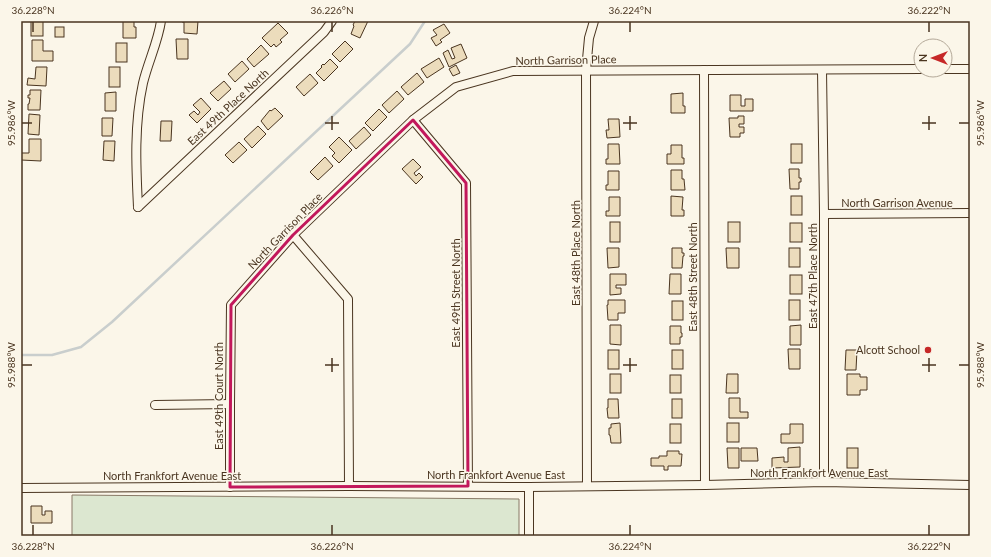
<svg xmlns="http://www.w3.org/2000/svg" width="991" height="557" font-family="Lato,sans-serif">
<rect width="100%" height="100%" fill="#fbf6e9"/>
<path fill="#dce7d0" stroke="#887966" d="M72 495 519 499V536H72Z"/>
<g fill="none" stroke-linecap="round" stroke-linejoin="round">
<path stroke="#c9cecd" stroke-width="2.5" d="M21 355H52L81 347 112 322 410 44 425 21"/>
</g>
<g fill="#ecdcbc" stroke="#4a3520">
<rect x="31" y="21" width="12" height="15"/>
<path d="M123 21H134V27H136V38H123Z"/>
<path d="M182 21H198L197 34 184 33V22H182Z"/>
<path d="M355 21H368L360 38 351 34 354 26 353 25Z"/>
<path d="M278 23 288 33 280 40 282 42 276 47 274 44 271 47 262 38Z"/>
<path d="M444 24 450 33 440 40 442 42 436 46 431 38 437 35 433 30Z"/>
<rect x="55" y="27" width="9" height="10"/>
<path d="M176 39H188V59H177Z"/>
<path d="M32 40H43V51H53V61H32Z"/>
<path d="M345 41 353 49 340 62 332 54Z"/>
<rect x="116" y="43" width="11" height="19"/>
<path d="M461 44 467 58 449 67 443 53 448 50 452 59 455 58 451 48Z"/>
<path d="M261 45 269 54 254 67 247 59Z"/>
<path d="M439 58 444 67 427 78 421 69Z"/>
<path d="M330 59 338 67 324 81 316 73 322 67 321 66 323 64 324 65Z"/>
<path d="M242 61 249 69 235 82 228 74Z"/>
<path d="M456 65 460 73 453 76 449 69Z"/>
<path d="M36 67H47L46 86 27 85 28 78 35 79Z"/>
<rect x="109" y="67" width="11" height="20"/>
<path d="M417 73 424 82 408 95 401 87Z"/>
<path d="M310 74 318 83 304 96 296 87Z"/>
<path d="M224 81 231 89 218 101 210 93Z"/>
<path d="M30 90H41L40 110H28V104H29L30 98H28V95H30Z"/>
<path d="M397 91 404 99 389 113 382 105Z"/>
<path d="M116 92V111H105V93Z"/>
<path d="M683 93V106H685V113H671V94Z"/>
<path d="M730 95H741V106H745V99H753V111H730Z"/>
<path d="M201 98 211 109 197 123 189 115 194 111 198 115 200 112 193 105Z"/>
<path d="M275 108 283 116 268 130 261 121 270 110 271 111Z"/>
<path d="M379 109 387 117 373 131 365 123Z"/>
<path d="M29 114 40 115 39 135 28 134Z"/>
<path d="M738 116H744V124H739V127H744V133H740V137H730L729 118H738Z"/>
<path d="M102 118H113L112 136H102Z"/>
<path d="M608 119H619L620 137 607 138 606 130H609Z"/>
<path d="M161 121H172L171 141H160Z"/>
<path d="M258 126 266 134 252 148 244 139Z"/>
<path d="M364 127 371 135 356 149 349 141Z"/>
<path d="M339 137 352 150 339 163 332 156 335 153 329 147Z"/>
<path d="M29 139H41V161L21 160V153H29Z"/>
<path d="M104 141H115L114 161 103 160Z"/>
<path d="M239 142 247 150 233 163 225 155Z"/>
<path d="M608 144H619L620 164H606V159H608Z"/>
<rect x="791" y="144" width="11" height="19"/>
<path d="M671 145H682V158H684V164H667V154H671Z"/>
<path d="M325 157 333 166 318 180 310 172Z"/>
<path d="M413 159 421 167 414 173 416 176 419 173 423 177 416 184 402 169Z"/>
<path d="M789 169H799V178H801V182H799V189H790Z"/>
<path d="M671 170H682V179H684L685 190H671Z"/>
<path d="M608 171H619V190H606V185H608Z"/>
<path d="M671 196 683 197 682 210H684V216H671Z"/>
<rect x="791" y="196" width="11" height="19"/>
<path d="M609 197H620V216H606V211H609Z"/>
<rect x="610" y="222" width="10" height="20"/>
<rect x="728" y="222" width="12" height="20"/>
<rect x="790" y="223" width="12" height="19"/>
<path d="M607 248H619V267L608 268Z"/>
<path d="M672 248H682V253H684V256H683L682 268H672Z"/>
<path d="M726 248H739V268H727Z"/>
<rect x="789" y="248" width="11" height="19"/>
<path d="M610 274H626V285H616V288H621V294L610 295Z"/>
<path d="M670 274H681V294H669Z"/>
<rect x="790" y="275" width="12" height="19"/>
<path d="M608 300H625V313H618V320H608L607 305H608Z"/>
<rect x="789" y="300" width="11" height="20"/>
<rect x="672" y="301" width="11" height="19"/>
<path d="M610 325H621V345L610 344Z"/>
<path d="M801 325V345H790V326Z"/>
<path d="M670 326H681V333H682V337H680V344H670Z"/>
<path d="M788 349H800V369H789Z"/>
<rect x="608" y="350" width="11" height="19"/>
<rect x="672" y="350" width="11" height="19"/>
<path d="M846 350H857L856 370H845Z"/>
<rect x="610" y="374" width="11" height="19"/>
<path d="M727 374H738V393H726Z"/>
<path d="M847 374H860V377H867V390H860V395H847Z"/>
<rect x="670" y="375" width="11" height="18"/>
<path d="M729 398H740V412H748V418H729Z"/>
<path d="M608 399H618L619 418H608L607 408H608Z"/>
<rect x="672" y="399" width="10" height="19"/>
<path d="M620 423 621 443H611L610 435H609V428H611V424Z"/>
<rect x="727" y="423" width="12" height="19"/>
<rect x="670" y="424" width="11" height="19"/>
<path d="M790 424H803V443H781V434H790Z"/>
<path d="M800 447V467L772 468V458L784 457V462H788V448Z"/>
<path d="M727 448H739V468H728Z"/>
<path d="M741 448H757L758 461H741Z"/>
<rect x="847" y="448" width="11" height="20"/>
<path d="M667 451H679V454H682L681 466H668V470H664V466H651V458H659V456H667Z"/>
<path d="M31 506H42V515H45V511H52V523H31Z"/>
</g>
<g fill="none" stroke-linecap="round" stroke-linejoin="round">
<defs>
<g id="minor">
<path d="M945 69H970"/>
<path d="M704 70 705 485"/>
<path d="M822 70 824 214V482"/>
<path d="M413 120 466 183 468 486"/>
<path d="M138 207 324 32 332 21"/>
<path d="M138 207C136 166 134 124 143 83 148 62 158 42 161 21"/>
<path d="M824 214 970 213"/>
<path d="M293 235 348 299 349 486"/>
<path d="M155 405 230 404"/>
<path d="M587 486 586 70 589 38 594 21"/>
<path d="M230 487V404L231 305 293 235 413 120 456 87 513 71 921 69"/>
<path d="M21 488 349 486 529 487 705 485 824 482 970 485"/>
<path d="M529 536V487"/>
</g>
</defs>
<use href="#minor" stroke="#4a3520" stroke-width="10"/>
<use href="#minor" stroke="#fbf6e9" stroke-width="8"/>
</g>
<path fill="none" stroke="#c2185b" stroke-width="3" stroke-linejoin="round" d="M413 120 466 183 468 486 230 487 231 305 293 235Z"/>
<path fill="none" stroke="#4a3520" stroke-width="1.5" d="M33 22V32M332 22V32M630 22V32M929 22V32M332 116V130M630 116V130M929 116V130M22 123H32M325 123H339M623 123H637M922 123H936M959 123H969M332 358V372M630 358V372M929 358V372M22 365H32M325 365H339M623 365H637M922 365H936M959 365H969M33 525V535M332 525V535M630 525V535M929 525V535"/>
<circle fill="#c62828" stroke="#fbf6e9" stroke-width="1.5" cx="928" cy="350" r="4"/>
<g text-anchor="middle" stroke-width="3" stroke-linejoin="round" paint-order="stroke">
<g font-size="11" fill="#4a3520" stroke="#fbf6e9">
<text transform="translate(566 60) rotate(-1)" y="4">North Garrison Place</text>
<text transform="translate(228 107) rotate(-43)" y="4">East 49th Place North</text>
<text x="897" y="207">North Garrison Avenue</text>
<text transform="translate(285 231) rotate(-46)" y="4">North Garrison Place</text>
<text transform="translate(576 253) rotate(-90)" y="4">East 48th Place North</text>
<text transform="translate(813 276) rotate(-90)" y="4">East 47th Place North</text>
<text transform="translate(693 277) rotate(-90)" y="4">East 48th Street North</text>
<text transform="translate(456 293) rotate(-90)" y="4">East 49th Street North</text>
<text transform="translate(219 396) rotate(-90)" y="4">East 49th Court North</text>
<text x="819" y="477">North Frankfort Avenue East</text>
<text x="496" y="479">North Frankfort Avenue East</text>
<text x="172" y="480">North Frankfort Avenue East</text>
</g>
<g font-size="11" fill="#4a3520" stroke="#fbf6e9" text-anchor="end">
<text x="920" y="354">Alcott School</text>
</g>
</g>
<rect width="991" height="557" fill="none" stroke="#fbf6e9" stroke-width="44"/>
<g transform="translate(933 58) rotate(270)"><circle r="19" fill="#fbf6e9" stroke="#b4a999"/>
<path d="M0-3L7 15L0 10L-7 15Z" fill="#c62828"/>
<text y="-6" font-size="11" font-weight="bold" text-anchor="middle" fill="#4a3520">N</text>
</g>
<rect x="22" y="22" width="947" height="513" fill="none" stroke="#4a3520" stroke-width="1.5"/>
<g font-size="10" text-anchor="middle" fill="#4a3520">
<text x="33" y="14">36.228°N</text>
<text x="332" y="14">36.226°N</text>
<text x="630" y="14">36.224°N</text>
<text x="929" y="14">36.222°N</text>
<text transform="translate(980 123) rotate(-90)" y="4">95.986°W</text>
<text transform="translate(11 123) rotate(-90)" y="4">95.986°W</text>
<text transform="translate(980 365) rotate(-90)" y="4">95.988°W</text>
<text transform="translate(11 365) rotate(-90)" y="4">95.988°W</text>
<text x="33" y="550">36.228°N</text>
<text x="332" y="550">36.226°N</text>
<text x="630" y="550">36.224°N</text>
<text x="929" y="550">36.222°N</text>
</g>
</svg>
